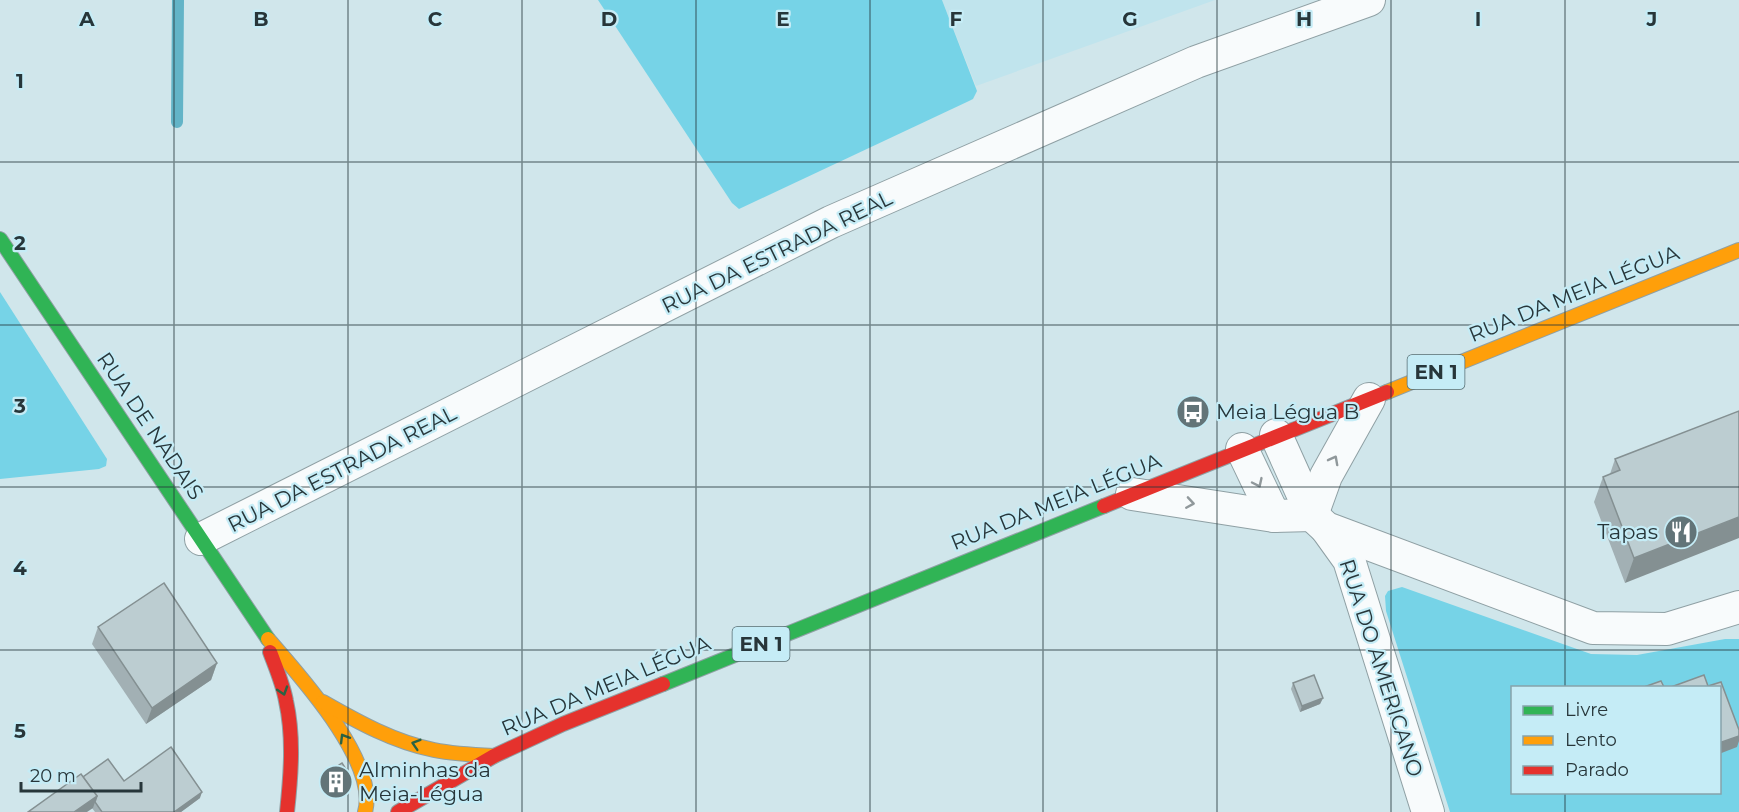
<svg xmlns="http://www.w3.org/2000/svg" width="1739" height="812" font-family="Montserrat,sans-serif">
<rect width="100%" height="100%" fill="#d0e6eb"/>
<path fill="#c0e4ed" d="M942 0H1215L976 86Z"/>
<g fill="#76d3e7" fill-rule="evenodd">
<path d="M598 0H942L977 91 973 99 969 101 739 209 732 203Z"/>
<path d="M0 292 107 459 106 466 99 469 0 479Z"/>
<path d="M1402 587 1591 654 1637 655 1725 639H1739V812H1450L1386 611 1385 596 1388 591ZM1512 688H1720V792H1512Z"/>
</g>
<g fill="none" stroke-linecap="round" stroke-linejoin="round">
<path stroke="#63b4c7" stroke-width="12" d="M177 122 178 0"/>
<defs>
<g id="street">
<path d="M1276 435 1312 515 1326 528 1593 628 1667 629 1739 607"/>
<path d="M1242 449 1274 516"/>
<path d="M1132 494 1274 516 1312 515"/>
<path d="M1312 515 1326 476 1369 399"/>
<path d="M1326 528 1349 560 1428 812"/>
<path d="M201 539 831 222 1196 62 1369 0"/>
</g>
<g id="fast">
<path d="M0 239 268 639"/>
<path d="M663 684 1104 506"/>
</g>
<g id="slow">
<path d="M1387 392 1739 250"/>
<path d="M268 639C299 675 379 762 365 812"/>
<path d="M323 702C358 722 394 742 434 750 454 754 474 755 494 756"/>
</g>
<g id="jam">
<path d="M1104 506 1387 392"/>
<path d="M270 652C276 668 283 684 286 701 294 737 291 775 287 812"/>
<path d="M398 812 494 756 563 724 663 684"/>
</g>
</defs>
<use href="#street" stroke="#8fa0a4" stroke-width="34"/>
<use href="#fast" stroke="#8fa0a4" stroke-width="16"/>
<use href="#slow" stroke="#8fa0a4" stroke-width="16"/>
<use href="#jam" stroke="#8fa0a4" stroke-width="16"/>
<use href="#street" stroke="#f8fbfc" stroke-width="32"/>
<use href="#fast" stroke="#30b455" stroke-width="14"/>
<use href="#slow" stroke="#ff9f0a" stroke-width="14"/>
<use href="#jam" stroke="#e5322d" stroke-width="14"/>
</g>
<g fill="#a2b0b4">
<path d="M1739 411 1625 583 1594 502 1603 477 1610 474 1615 459Z"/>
<path d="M98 627 217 663 211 680 146 724 92 644Z"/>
<path d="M1293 683 1323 698 1320 704 1300 712 1291 689Z"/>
<path d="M326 774 351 777 349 784 333 794 324 780Z"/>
<path d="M83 777 124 781 200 798 181 812H95L92 808Z"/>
</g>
<g fill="#849092">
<path d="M1739 517V538L1625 583 1634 558Z"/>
<path d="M217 663 211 680 146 724 152 708Z"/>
<path d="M1323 698 1320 704 1300 712 1302 706Z"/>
<path d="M1739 736V741L1737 747 1719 754V743Z"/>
<path d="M351 777 349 784 333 794 336 788Z"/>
<path d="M202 792 200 798 181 812H174Z"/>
<path d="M97 796 93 808 87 812H74Z"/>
</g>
<g fill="#bccdd1" stroke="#849092" stroke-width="1.5">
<path d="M1739 411V517L1634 558 1603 477 1620 470 1615 459Z"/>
<path d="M164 583 217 663 152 708 98 627Z"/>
<path d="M1314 675 1323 698 1302 706 1293 683Z"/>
<path d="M1704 675 1708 686 1721 682 1739 730V736L1719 743V687H1671Z"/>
<path d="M1661 681 1664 687H1644Z"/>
<path d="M171 747 202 792 174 812H102L95 802 97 796 83 777 108 759 124 781Z"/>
<path d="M342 763 351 777 336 788 326 774Z"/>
<path d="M81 774 97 796 74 812H28Z"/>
</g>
<defs><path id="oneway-chevron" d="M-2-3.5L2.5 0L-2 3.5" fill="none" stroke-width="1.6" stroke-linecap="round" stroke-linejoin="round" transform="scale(1.5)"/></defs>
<g stroke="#90989b">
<use href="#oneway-chevron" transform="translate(1334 460) rotate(-62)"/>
<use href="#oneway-chevron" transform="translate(1258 483) rotate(65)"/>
<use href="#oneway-chevron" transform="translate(1190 503) rotate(9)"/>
</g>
<g stroke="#2a6243">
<use href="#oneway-chevron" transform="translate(283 691) rotate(72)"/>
<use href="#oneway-chevron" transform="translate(344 738) rotate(-121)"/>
<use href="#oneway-chevron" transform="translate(416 744) rotate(-163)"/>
</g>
<path fill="none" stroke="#27363a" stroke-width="1.5" stroke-opacity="0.55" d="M174 0V812M348 0V812M522 0V812M696 0V812M870 0V812M1043 0V812M1217 0V812M1391 0V812M1565 0V688M0 162H1739M0 325H1739M0 487H1739M0 650H1739M1565 792V812"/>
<defs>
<symbol id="bus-disc" viewBox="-11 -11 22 22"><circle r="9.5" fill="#627478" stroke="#c5ecf6"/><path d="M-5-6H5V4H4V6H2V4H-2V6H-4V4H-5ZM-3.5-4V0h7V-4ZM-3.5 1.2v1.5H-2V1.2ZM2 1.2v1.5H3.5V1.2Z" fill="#fff"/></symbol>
<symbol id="restaurant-disc" viewBox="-11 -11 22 22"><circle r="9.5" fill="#627478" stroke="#c5ecf6"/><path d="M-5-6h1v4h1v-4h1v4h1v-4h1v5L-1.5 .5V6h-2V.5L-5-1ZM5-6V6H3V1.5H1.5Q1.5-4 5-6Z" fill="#fff"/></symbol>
<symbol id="building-disc" viewBox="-11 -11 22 22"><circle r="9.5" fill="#627478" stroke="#c5ecf6"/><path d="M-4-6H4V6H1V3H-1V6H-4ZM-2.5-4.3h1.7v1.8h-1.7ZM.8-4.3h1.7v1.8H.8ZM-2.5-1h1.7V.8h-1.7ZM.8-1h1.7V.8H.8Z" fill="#fff"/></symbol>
</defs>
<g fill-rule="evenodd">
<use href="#bus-disc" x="1174" y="393" width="38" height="38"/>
<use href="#restaurant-disc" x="1662" y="513" width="38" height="38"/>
<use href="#building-disc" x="317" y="763" width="38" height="38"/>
</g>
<g text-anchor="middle" stroke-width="4.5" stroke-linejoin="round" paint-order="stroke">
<g fill="#c5ecf6" stroke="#566d72" stroke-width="1.5">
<rect x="1407.5" y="355" width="57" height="34" rx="4.5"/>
<rect x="732.5" y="627" width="57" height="34" rx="4.5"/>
</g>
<g font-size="20" font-weight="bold" fill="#27363a">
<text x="1436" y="379">EN 1</text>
<text x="761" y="651">EN 1</text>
</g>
<g font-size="21" fill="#27363a" stroke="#c5ecf6">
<text transform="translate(777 252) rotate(-26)" y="7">RUA DA ESTRADA REAL</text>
<text transform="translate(1574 294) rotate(-22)" y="7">RUA DA MEIA LÉGUA</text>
<text transform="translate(150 426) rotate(56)" y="7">RUA DE NADAIS</text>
<text transform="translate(342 469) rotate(-27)" y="7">RUA DA ESTRADA REAL</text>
<text transform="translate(1056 502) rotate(-22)" y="7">RUA DA MEIA LÉGUA</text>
<text transform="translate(1381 668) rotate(72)" y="7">RUA DO AMERICANO</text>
<text transform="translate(606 686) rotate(-23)" y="7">RUA DA MEIA LÉGUA</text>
</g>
<g font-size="21" fill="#27363a" stroke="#c5ecf6" text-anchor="start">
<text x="1216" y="419">Meia Légua B</text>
<text x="1658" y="539" text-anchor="end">Tapas</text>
<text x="359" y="777">Alminhas da<tspan x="359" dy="24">Meia-Légua</tspan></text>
</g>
</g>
<g font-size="20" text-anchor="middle" font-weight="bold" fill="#27363a" stroke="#c5ecf6" stroke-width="4.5" stroke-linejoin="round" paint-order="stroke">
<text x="87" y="26">A</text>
<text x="261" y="26">B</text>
<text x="435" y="26">C</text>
<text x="609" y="26">D</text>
<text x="783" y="26">E</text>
<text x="956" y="26">F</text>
<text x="1130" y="26">G</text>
<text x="1304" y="26">H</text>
<text x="1478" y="26">I</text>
<text x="1652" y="26">J</text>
<text x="20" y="88">1</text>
<text x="20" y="250">2</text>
<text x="20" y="413">3</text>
<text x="20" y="575">4</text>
<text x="20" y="738">5</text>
</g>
<rect x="1511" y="686" width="210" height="108" fill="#c5ecf6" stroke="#86a3ab" stroke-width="1.5"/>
<rect x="1523" y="706" width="30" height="9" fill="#30b455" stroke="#86a3ab" stroke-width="1.5"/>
<text x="1565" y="716" font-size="18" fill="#27363a">Livre</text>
<rect x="1523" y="736" width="30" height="9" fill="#ff9f0a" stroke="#86a3ab" stroke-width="1.5"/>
<text x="1565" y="746" font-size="18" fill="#27363a">Lento</text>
<rect x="1523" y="766" width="30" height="9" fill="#e5322d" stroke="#86a3ab" stroke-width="1.5"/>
<text x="1565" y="776" font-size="18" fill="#27363a">Parado</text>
<path d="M21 782v9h120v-9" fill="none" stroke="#27363a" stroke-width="3"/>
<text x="30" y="782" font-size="18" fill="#27363a" stroke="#c5ecf6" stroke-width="4.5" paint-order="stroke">20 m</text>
</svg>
